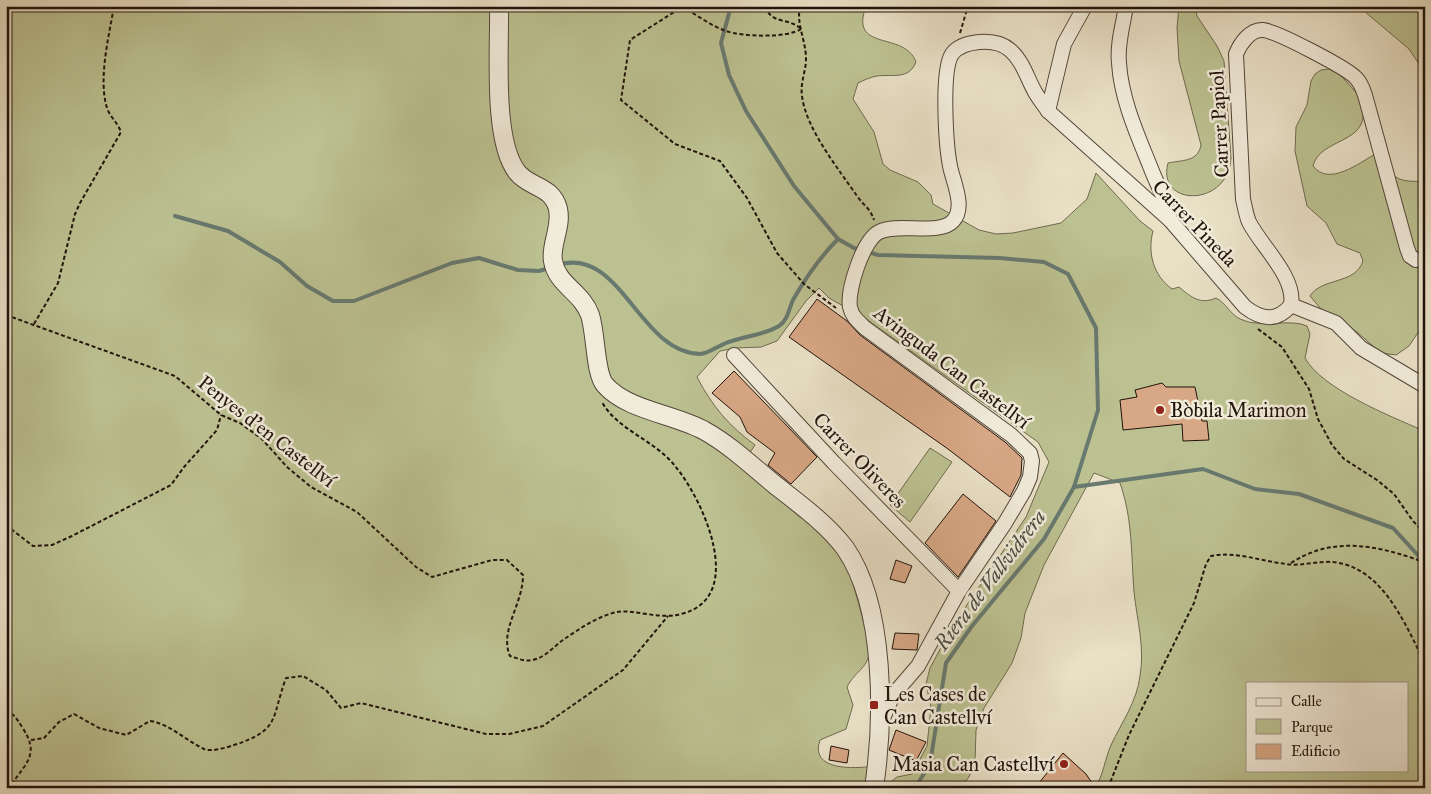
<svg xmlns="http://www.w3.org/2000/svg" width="1431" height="794" font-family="'IM FELL Great Primer',serif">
<rect width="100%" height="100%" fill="#e9e0c6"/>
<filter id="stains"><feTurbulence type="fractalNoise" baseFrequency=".004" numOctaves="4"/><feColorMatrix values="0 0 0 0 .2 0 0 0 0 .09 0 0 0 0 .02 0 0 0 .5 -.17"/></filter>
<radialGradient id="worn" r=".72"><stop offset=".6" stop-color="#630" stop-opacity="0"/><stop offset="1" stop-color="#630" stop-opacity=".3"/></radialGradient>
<g fill="#bcc191" stroke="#6e6a4e" fill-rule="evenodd">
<path d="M6 6H866C849 53 904 30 916 62 909 80 893 74 877 76 871 77 864 80 858 83L853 99 874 132 883 164 890 170 918 182 931 195 933 204 979 230 996 234 1013 233 1061 223 1087 199 1096 173 1140 221 1153 231C1147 254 1154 276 1172 289L1179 287C1191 297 1200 305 1216 298 1226 303 1230 314 1240 319 1260 329 1290 318 1307 326L1310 334 1305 358C1322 389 1390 416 1422 430L1425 429V788H1095C1103 776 1105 759 1111 745 1122 722 1137 701 1140 676 1145 648 1137 620 1134 592 1131 555 1133 520 1120 483L1094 473 1044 565 1025 613 1021 638 1012 663 984 708 976 730 975 762 969 777 960 788H883L897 777 912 774 927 746 931 707 926 684 930 668 952 627 1026 517 1049 462 1038 442 866 319 829 298 819 288 806 301 777 341 761 347 736 348 720 351 697 377C712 406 729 426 755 445L741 466 800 517C814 524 832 540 840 553 853 573 862 620 870 645 870 669 856 669 847 687L853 705 846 729 820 740C809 771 854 769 874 766L869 788H6ZM1247 683H1407V770H1247Z"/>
<path d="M1179 6H1195L1197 16 1217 46 1224 61 1231 158C1229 207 1156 208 1168 163 1182 160 1198 162 1201 145L1179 61 1177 28Z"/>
<path d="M1358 6H1425V73L1409 49Z"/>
<path d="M1329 69C1342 74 1346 82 1355 91 1360 97 1361 102 1363 109 1368 144 1320 138 1313 166 1329 187 1359 163 1377 153 1392 177 1395 183 1425 181V322L1409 346 1396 355 1381 353 1357 332 1321 309 1310 296C1322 277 1355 285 1363 261L1360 253 1337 244 1326 223 1307 206 1295 151 1296 127 1307 105 1311 81 1315 74 1321 70Z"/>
<path d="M930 448 952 462 910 522 890 505Z"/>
</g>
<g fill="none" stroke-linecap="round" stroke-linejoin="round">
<g stroke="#68796f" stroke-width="4">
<path d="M731 6 721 43 729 75 746 111 794 186 838 239 854 248 878 255 1000 258 1044 262 1068 274 1096 328 1098 410 1074 487 1044 539 972 626 946 663 930 764 915 788"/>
<path d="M175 216 228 231 280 262 307 286 333 301H354L452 263 479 258 518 270 539 271 549 268"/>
<path d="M558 265C621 245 639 354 701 354 710 353 722 343 732 341 747 336 766 334 779 326 788 320 789 308 793 300 805 279 821 256 838 239"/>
<path d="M1074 487 1203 469 1255 489 1299 494 1393 528 1425 563"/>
<path d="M736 788 750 784 788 788"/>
</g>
</g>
<g fill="#d8a785" stroke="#21130b">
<path d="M817 299 847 321 860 335 1005 442 1022 458 1021 475 1010 497 948 449 789 337Z"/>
<path d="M734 371 817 457 791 484 768 465 775 453 747 432 740 417 712 393Z"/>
<path d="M1162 383 1166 387H1195L1202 421H1207L1209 440 1183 441 1182 424 1123 430 1120 400 1137 397 1135 390Z"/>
<path d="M963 494 996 521 958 577 925 543Z"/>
<path d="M896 560 912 566 905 583 890 579Z"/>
<path d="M895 633 919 634 917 650 892 649Z"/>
<path d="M896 730 926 742 916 761 889 750Z"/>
<path d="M831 746 849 750 847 763 829 760Z"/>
<path d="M1063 753 1086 774 1092 783 1089 788H1035Z"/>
</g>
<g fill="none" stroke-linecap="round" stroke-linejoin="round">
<defs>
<g id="minor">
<path d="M1126 6C1123 25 1117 44 1119 63 1121 98 1137 134 1150 166 1157 185 1167 201 1170 220"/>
<path d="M1048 111 1064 44 1085 6"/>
<path d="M1291 305C1296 277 1261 246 1249 222 1246 215 1245 207 1243 199L1236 54C1240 44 1250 29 1263 30 1276 31 1347 68 1356 78 1360 82 1363 89 1365 95L1407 248 1410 256 1416 260"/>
<path d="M1291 305 1336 323 1361 348 1425 386"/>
<path d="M734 355 834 463 959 591"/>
<path d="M883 718 893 695 918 666 959 591 1005 523 1024 491 1030 477 1032 461 1030 453 1011 435 865 328C858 321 852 317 850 307 847 290 863 240 879 232 898 222 939 236 953 221 966 207 953 182 950 166 946 145 941 71 952 54 958 46 968 43 979 42 990 41 1002 43 1010 50 1023 61 1027 78 1035 92 1039 99 1044 105 1048 111L1170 220 1245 307C1262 320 1277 322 1291 305"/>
</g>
<path id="tertiary" d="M499 6C500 47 492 140 517 172 529 188 552 185 558 209 562 227 550 245 553 261 557 285 582 292 590 315 596 333 595 374 605 385 628 411 675 414 705 431 730 445 751 465 774 484 798 503 826 523 845 548 886 607 884 720 874 788"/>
</defs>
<use href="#minor" stroke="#53463a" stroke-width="16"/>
<use href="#tertiary" stroke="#53463a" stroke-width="20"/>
<g stroke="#21130b" stroke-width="2" stroke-dasharray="4 2.5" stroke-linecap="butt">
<path d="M769 6 768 12C775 23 790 19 800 28"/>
<path d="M800 6C796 25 806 40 806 59 806 71 800 83 802 96 806 129 838 168 857 196 864 206 870 208 874 220"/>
<path d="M801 29C788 38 742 37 726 31 711 26 696 14 682 7L630 40 621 100 675 144 720 161 747 198 777 253 804 284 836 308"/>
<path d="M960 33 968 6"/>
<path d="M6 315 175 376 221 415 240 423 262 439 287 467 311 487 357 512 416 567 432 577 492 560H507L523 575C523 605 499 630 510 656 517 658 524 662 532 660 545 658 553 647 563 640 579 629 598 616 617 612 635 609 659 620 681 614 748 598 703 499 675 466 656 441 616 429 602 402"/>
<path d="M34 324 58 283 75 214 80 203 121 132C118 123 110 117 107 108 98 79 109 36 114 6"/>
<path d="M1258 329 1282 347 1309 389 1318 419 1332 445 1344 459 1377 480 1394 494 1413 521 1425 533"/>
<path d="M6 525 33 546 52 545 72 536 171 485 184 467 217 430 221 415"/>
<path d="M1291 563C1326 540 1364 543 1403 555 1410 557 1417 560 1425 562"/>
<path d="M6 710C14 714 17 719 22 727 40 754 27 762 11 785L14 788"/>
<path d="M31 740 44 738 59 722 74 714 99 728 126 735 150 721C170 724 185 740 204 749 212 752 225 748 234 745 281 730 271 718 286 678L303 676 326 690 341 708 361 703 486 734H509L543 726 623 670 668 616"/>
<path d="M1108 788 1129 735 1194 603 1206 564 1211 556C1235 551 1261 561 1286 564 1303 567 1322 559 1339 563 1384 571 1407 627 1425 664"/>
</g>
<use href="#minor" stroke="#f1ebda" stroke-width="14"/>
<use href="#tertiary" stroke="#f1ebda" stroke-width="18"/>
</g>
<g fill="#8f2418" stroke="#f1ebda" stroke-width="2">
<circle cx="1160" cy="410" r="5"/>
<rect x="869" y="700" width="10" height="10" rx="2.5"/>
<circle cx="1064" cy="764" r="5"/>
</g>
<g text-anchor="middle" stroke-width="5" stroke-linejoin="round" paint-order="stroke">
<g font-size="20" fill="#21130b" stroke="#f1ebda">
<text transform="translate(1219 124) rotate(-93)" y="7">Carrer Papiol</text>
<text transform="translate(1195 223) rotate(46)" y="7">Carrer Pineda</text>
<text transform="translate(952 367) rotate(37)" y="7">Avinguda Can Castellví</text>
<text transform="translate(267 431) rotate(38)" y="7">Penyes d'en Castellví</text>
<text transform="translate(860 460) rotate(46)" y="7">Carrer Oliveres</text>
</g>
<g font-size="20" fill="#21130b" stroke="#f1ebda" text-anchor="start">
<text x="1170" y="417">Bòbila Marimon</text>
<text x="884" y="701">Les Cases de<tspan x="884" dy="23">Can Castellví</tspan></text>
<text x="1054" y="771" text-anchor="end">Masia Can Castellví</text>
</g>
<g font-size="21" font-style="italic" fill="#4a4e45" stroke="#f1ebda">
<text transform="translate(990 580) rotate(-53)" y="7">Riera de Vallvidrera</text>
</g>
</g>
<rect width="1431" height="794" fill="none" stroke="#e9e0c6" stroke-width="25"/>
<rect x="8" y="8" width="1416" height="779" fill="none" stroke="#21130b" stroke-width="2.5"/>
<rect x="12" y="12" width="1406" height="769" fill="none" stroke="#21130b"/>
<rect x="1246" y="682" width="162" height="90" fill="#f1ebda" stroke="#9e9587"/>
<rect x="1256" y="698" width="25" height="8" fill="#f1ebda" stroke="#9e9587"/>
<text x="1291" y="706" font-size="15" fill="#21130b">Calle</text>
<rect x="1256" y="719" width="25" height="15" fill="#bcc191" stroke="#9e9587"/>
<text x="1291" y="732" font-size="15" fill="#21130b">Parque</text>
<rect x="1256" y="744" width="25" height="15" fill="#d8a785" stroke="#9e9587"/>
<text x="1291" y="756" font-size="15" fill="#21130b">Edificio</text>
<rect width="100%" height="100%" filter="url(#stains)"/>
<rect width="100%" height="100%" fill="url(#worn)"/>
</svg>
